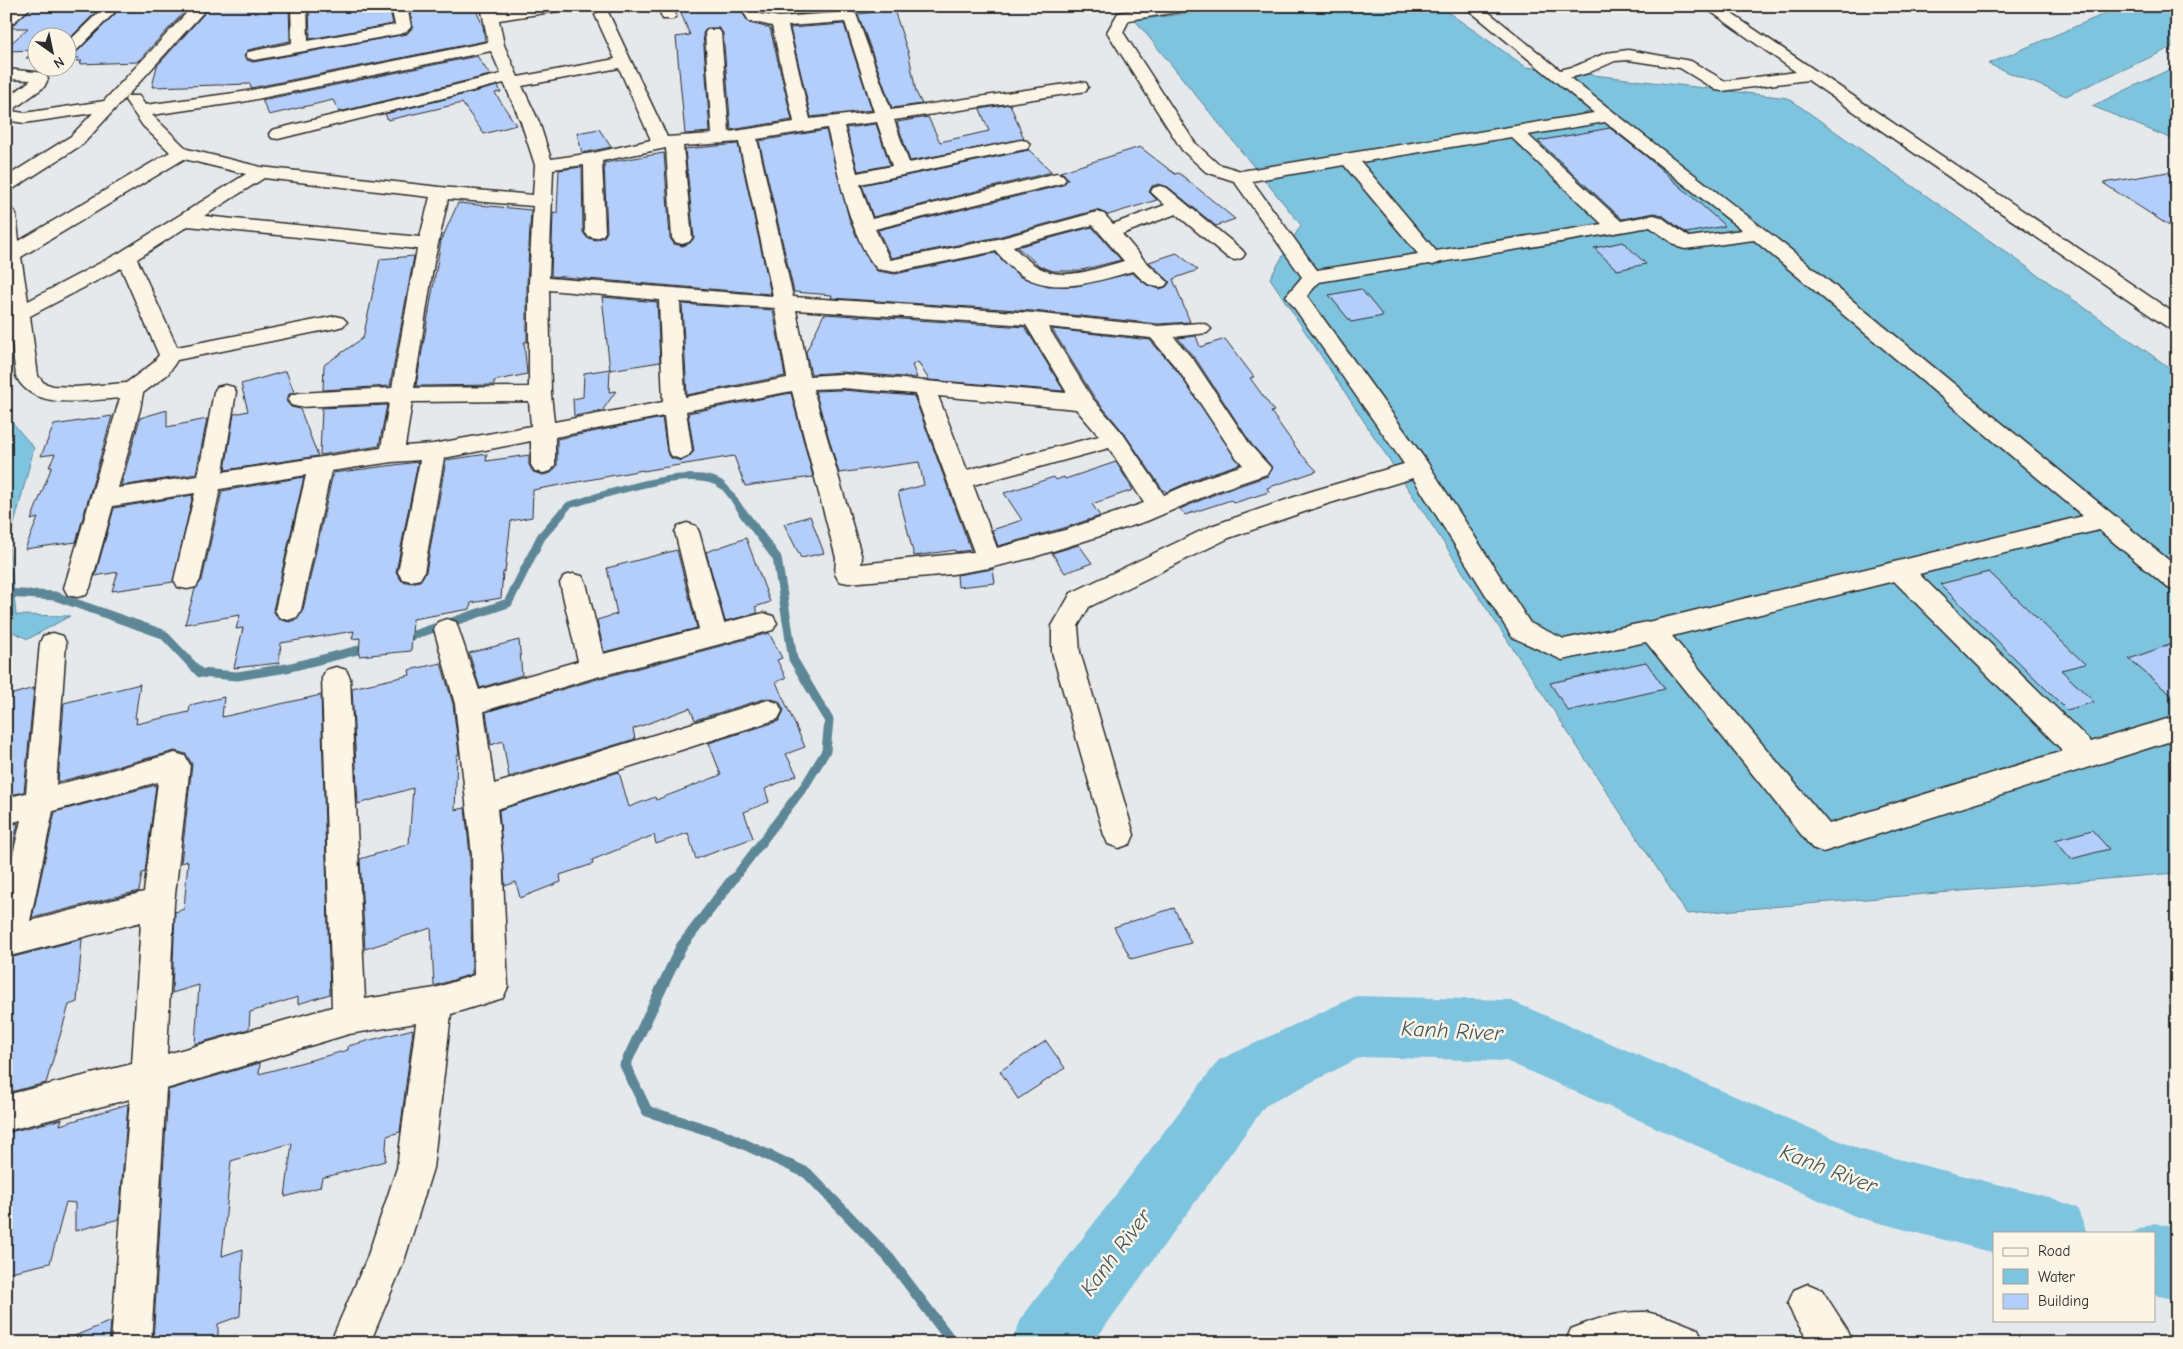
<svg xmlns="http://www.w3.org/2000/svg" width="2183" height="1349" font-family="'Comic Neue',sans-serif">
<rect width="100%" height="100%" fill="#e6e9ec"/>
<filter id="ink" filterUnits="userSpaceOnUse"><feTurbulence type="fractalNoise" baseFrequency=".02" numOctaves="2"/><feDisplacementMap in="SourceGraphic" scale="10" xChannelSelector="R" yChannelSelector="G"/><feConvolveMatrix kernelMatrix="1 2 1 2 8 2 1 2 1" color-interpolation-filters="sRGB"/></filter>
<g filter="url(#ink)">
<g fill="#7ec4df" stroke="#5d8797">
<path d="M1247 6H1439L1526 67 1788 98 2177 373V873L1687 914 1270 278 1301 225 1135 20Z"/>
<path d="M2123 6H2177V45L2066 96 1988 64Z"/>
<path d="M2177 66V141L2092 106Z"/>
<path d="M6 415 34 448 9 544 16 615 70 616 28 639 6 629V472L8 468 6 465Z"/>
</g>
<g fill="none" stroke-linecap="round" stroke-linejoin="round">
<path stroke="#5d8797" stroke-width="7" d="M561 514 569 505C601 496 696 462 723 486 731 493 737 505 744 514"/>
<g stroke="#5d8797" stroke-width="9">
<path d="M6 593 55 596 163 634 200 673 237 676 287 668 370 647"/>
<path d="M402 639 508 603 541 537 562 513"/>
<path d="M732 881 806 784 826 751 829 720 793 659 777 558 743 513"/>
</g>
<path stroke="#5d8797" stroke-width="11" d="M732 880 681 947 625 1065 647 1111 724 1135 807 1173 889 1258 953 1343"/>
<g fill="#7ec4df" fill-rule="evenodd">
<path d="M1356 996 1509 1000 1859 1149 2052 1198 2077 1208 2087 1233H1994V1253L1857 1217 1506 1061 1361 1057 1265 1106 1093 1343H1011L1022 1317 1219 1060Z"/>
<path d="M2154 1223 2177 1228V1300L2154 1295V1233H2131Z"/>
</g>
</g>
<g fill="#b4cefc" stroke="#2b2b2b">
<path d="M34 6H102L68 40V38H38V58H26L37 50 7 51 10 48H6L28 28H9Z"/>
<path d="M123 6H190L137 62 79 64 82 61H76L79 58H68L75 54Z"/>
<path d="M211 6H289L290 41 248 50 244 56 247 60 253 62 407 34 413 27 409 6H474L483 26 485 41 251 88 250 84 152 87 157 66Z"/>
<path d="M309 6H389L393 24 310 39Z"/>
<path d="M678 6H738L749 23 770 28 792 120 731 130 723 33 719 28H707L703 33 710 132 685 134 676 37 690 35Z"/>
<path d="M757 6H855L856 12 851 10 779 15 760 12Z"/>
<path d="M894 10 909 55 916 92 922 104 892 108 858 14Z"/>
<path d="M844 24 872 110 811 117 790 28Z"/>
<path d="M477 56 490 75 339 112 333 100 269 115 262 100Z"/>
<path d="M498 86 501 92 495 93 516 125 484 134 462 103 388 120 385 114Z"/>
<path d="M1010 104 1024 139 910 161 897 122 928 117 940 142 989 131 980 109Z"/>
<path d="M876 124 890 165 858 171 846 128Z"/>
<path d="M1610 128 1647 157 1725 226 1686 233 1662 215 1655 213 1622 219 1538 141Z"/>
<path d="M599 129 611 147 582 153 577 133Z"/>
<path d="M826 130 850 222 866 256 877 271 895 274 995 253 1020 277 1048 286H1077L1132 273 1147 285 1160 289 1166 287 1170 282 1149 262 1177 253 1198 270 1173 279 1190 322 1158 324 1033 311 831 298 832 295 794 292 759 141Z"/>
<path d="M738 144 771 294 551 276 553 212 557 213 559 170 582 167 583 232 587 238 596 240 604 237 607 232 604 163 664 153 670 238 674 244 683 246 690 243 694 238 685 149Z"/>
<path d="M1140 147 1175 174 1179 173 1235 219 1216 226 1168 187 1159 184 1152 186 1149 192 1157 200 1108 215 1097 210 998 237 891 258 878 230 1063 185 1068 179 1064 174 1060 172Z"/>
<path d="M1029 150 1052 172 873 217 862 185Z"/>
<path d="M2168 172 2177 177V231L2103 183Z"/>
<path d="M458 203 531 210 527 283V342H524L527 374 494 381V385L416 386 441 241Z"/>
<path d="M1092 227 1121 260 1078 271H1053L1040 266 1017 247Z"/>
<path d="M1623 242 1646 264 1617 270 1594 248Z"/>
<path d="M414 256 390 386 323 390 324 365 363 338 380 259Z"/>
<path d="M1361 289 1383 316 1351 322 1329 295Z"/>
<path d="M602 297 657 302 660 362 610 370Z"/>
<path d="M682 304 773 310 785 376 687 395Z"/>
<path d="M824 314 1025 327 1064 391 929 380 918 362 912 365 917 378 842 372 811 374 806 352Z"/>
<path d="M1052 329 1150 340 1178 372 1240 464 1200 477 1167 492 1163 490 1124 433 1094 397Z"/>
<path d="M1196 336 1200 347 1225 339 1254 377 1250 378 1274 411 1271 412 1300 453 1317 471 1267 488 1269 492 1234 503 1231 500 1185 515 1180 509 1218 493 1268 476 1273 468 1252 445 1197 361 1178 338Z"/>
<path d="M610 369 609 392 616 391 602 411 574 416 573 399 583 397 584 373Z"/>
<path d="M286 371 294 392 289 394 286 401 291 407 300 409 318 456 225 470 234 414 248 411 241 384Z"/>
<path d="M842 390 914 396 971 550 955 552V550L914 556 898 492 924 485 919 462 839 473 815 391Z"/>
<path d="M791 393 813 477 745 486 734 456 643 471V470L533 490 532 517 511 521 505 572H503L501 598 471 603 470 609 413 619 411 651 359 656 360 638 352 639 354 631 281 643 279 663 234 668 243 628 236 629 240 615 185 624 195 589 202 580 222 491 304 477 273 610 278 619 289 622 298 619 303 610 333 473 418 462 396 572 402 581 411 583 420 581 426 572 446 460 487 454 486 461 529 455V465L533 472 543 475 551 473 557 466V439L662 418 667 452 671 458 681 461 689 457 694 451 688 413Z"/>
<path d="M387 405 379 446 320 455 322 408Z"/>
<path d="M167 410V427L207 419 196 474 121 486 140 418Z"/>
<path d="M112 416 76 542 25 549 38 518 31 520 52 466 49 467 55 454 41 456 54 425Z"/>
<path d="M1116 462 1133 490 1092 504 1100 516 1064 528 998 546 992 530 1022 520 1004 493 1054 477 1056 480 1064 477 1065 479Z"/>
<path d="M193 495 173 582 112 591 118 572 95 576 114 508Z"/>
<path d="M810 516 824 553 801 558 784 524Z"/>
<path d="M746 538 770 602 755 607 758 613 725 621 706 552Z"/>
<path d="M1079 545 1092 563 1065 573 1052 553Z"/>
<path d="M677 550 697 628 604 652 597 620 617 614 607 568Z"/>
<path d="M993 569 995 583 958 587 957 575Z"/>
<path d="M1989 572 2085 664 2061 670 2094 702 2067 710 1940 584Z"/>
<path d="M769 633 782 658 777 660 786 678 776 682 805 747 786 754 797 775 765 789 769 802 744 812 753 838 696 859 688 833 656 844 654 835 592 860 593 864 560 875 561 882 520 898 516 882 505 886 499 810 619 772 629 807 655 797 656 800 721 775 709 743 779 721 784 710 779 701 767 698 695 720 690 708 633 729 635 739 509 777 503 741 491 745 486 712 594 680Z"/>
<path d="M519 640 522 675 480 688 469 653Z"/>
<path d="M2177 642V700L2129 659Z"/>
<path d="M1646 662 1665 689 1568 711 1550 683Z"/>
<path d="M441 663 453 704 459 754 457 755 455 810 465 808 470 855 472 974 434 986 431 928 365 949 360 859 409 844 413 788 358 804 352 688 410 675 409 670Z"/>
<path d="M140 684 135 718H137L136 724 189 712 190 705 224 697 222 717 321 695 330 994 298 1004V997L250 1012 249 1029 195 1044 199 985 172 993 175 912 184 909 188 861 181 863 192 764 186 754 175 751 58 782 64 703Z"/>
<path d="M34 688 24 792 6 796V696Z"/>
<path d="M156 785 145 872 142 873 139 891 32 918 55 812Z"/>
<path d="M18 823 6 876V845L11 825Z"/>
<path d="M2092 830 2109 849 2071 859 2055 840Z"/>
<path d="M1174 908 1191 943 1131 959 1114 927Z"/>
<path d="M82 939 77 1002 69 1005 46 1083 6 1093V959Z"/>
<path d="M413 1029 400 1132 387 1136 385 1161 322 1178 320 1187 285 1197 292 1143 231 1161 222 1256 243 1249 240 1316 218 1324V1343H153L168 1090 260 1063 259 1074 348 1050V1046Z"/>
<path d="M1046 1041 1065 1068 1018 1099 1000 1071Z"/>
<path d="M128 1104 119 1219 75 1231V1203L66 1202 50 1263 6 1273V1133L62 1119 60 1125Z"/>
<path d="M111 1321 109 1343H60V1342Z"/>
</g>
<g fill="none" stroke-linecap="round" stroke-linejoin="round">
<defs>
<g id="minor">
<path d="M15 6H32L11 25 6 27V14Z"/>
<path d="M105 6H121L74 53 68 55V42Z"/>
<path d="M193 6H209L83 144 13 189 6 190V177L71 136 93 113 24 123 6 120V99L31 80 6 79V69L45 73 48 79 44 87 11 111 24 113 104 101Z"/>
<path d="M291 6H307L308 41 395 25 391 6H407L411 27 406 32 400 34 254 60 248 58 246 55 248 52 292 43Z"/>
<path d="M481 6H497L498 11 529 6H565L563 9 558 11 499 20 504 45 518 77 615 59 595 15 598 12H608L667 137 712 134 705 33 707 30H719L721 33 729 132 794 122 772 26 749 21 740 6H755L759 14 779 17 851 12 856 14 891 110 1080 82 1086 83 1088 87 1086 91 1080 92 894 120 909 163 1021 140 1027 141 1030 145 1027 149 1021 150 860 184 872 219 1057 173 1063 175 1066 179 1063 183 875 229 890 260 998 239 1097 212 1104 214 1113 224 1165 205 1151 192 1153 188 1160 186 1167 188 1242 250 1245 254 1242 258 1235 260 1228 258 1176 214 1122 234 1144 260 1168 282 1165 286C1151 290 1143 280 1133 271 1097 281 1056 296 1021 275 1011 269 1003 259 996 251L895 272 877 269C849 236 838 170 827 128L757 139 793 297 1033 313 1158 326 1200 323 1207 325 1211 329 1207 333 1174 337 1195 362 1251 446 1271 468 1267 474 1217 491 1147 521 1031 558 989 568 953 574 848 583 839 581 835 574 836 558 792 391 686 411 692 451 688 456 680 459 672 456 668 451 664 416 555 437V465L551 471 543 473 535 471 531 465V441L444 458 424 572 420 579 411 581 402 579 398 572 420 460 392 462 331 471 301 610 297 617 288 620 279 617 275 610 306 475 220 489 200 580 196 587 187 589 178 587 174 580 195 493 113 506 90 588 86 595 77 597 68 595 64 588 120 398C88 400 33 412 16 376L6 295V208L13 210 16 214 19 241 170 152 143 126 125 100 127 96H139L145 105 242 92 488 42ZM845 22 874 112 810 119 788 26ZM491 51 501 74 272 130 269 134 272 138 278 139 504 83 521 122 535 165 533 195 440 187 261 167 187 149 152 115 242 102ZM619 68 651 140 593 153 551 159 539 122 522 86ZM877 122 892 166 857 173 844 126ZM739 142 773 296 549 278 553 169 584 165 585 232 588 236 595 238 602 236 605 232 602 161 666 148 672 238 675 242 682 244 689 242 692 238 683 146ZM184 159 246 174 119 253 28 301 21 257ZM264 178 430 197 420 237 204 216ZM448 199 533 206 529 283V387L414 388 434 262ZM1093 225 1124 261C1076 274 1051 288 1013 246ZM188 226 417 249 392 388 299 393 291 395 288 400 291 405 299 407 389 403 381 448 223 472 236 392 233 387 225 385 217 387 214 392 198 476 118 488 140 409 143 393 168 374 177 360 336 328 343 326 347 322 343 318 336 316 177 347 137 259ZM121 268 159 355 152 364 126 383 75 387 53 386 44 383 38 376 30 316ZM549 290 659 300 663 402 554 422 551 394ZM680 302 775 308 787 378 685 397ZM796 310 1026 325 1067 393 842 374 809 376ZM1048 327 1151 338 1179 371 1235 456 1243 465 1201 479 1164 495 1123 434 1092 398ZM842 388 915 394 974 552 861 564 862 558 813 389ZM938 396 1076 409 1099 436 967 470ZM529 401 531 426 433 444 405 446 412 402ZM1109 448 1144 503 1065 530 997 548 973 485Z"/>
<path d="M657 6H673L676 16 673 19H663Z"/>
<path d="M1155 6H1191L1189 9 1184 11 1129 20 1123 32 1195 143 1218 164 1241 171 1594 113 1464 6H1481L1560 70 1576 66 1606 53 1628 50 1691 61 1725 81 1796 72 1703 6H1720L2177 315V331L2170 329 1808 80 1722 91 1716 90 1680 68 1628 60 1615 61 1588 73 1570 78 1791 250 2177 567V590L2168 588 2099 530 1919 574 2091 742 2177 716V739L1823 852 1812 848 1646 642 1562 660 1512 637 1413 478 1327 504 1229 538 1089 607 1078 626 1080 652 1134 835 1130 844 1119 848 1108 844 1104 835 1052 652V626L1071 593 1211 526 1309 492 1404 464 1286 296 1302 277 1234 181 1206 172 1182 150 1107 32 1118 13ZM1605 122 1742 230 1689 237 1661 217 1654 215 1621 221 1528 135ZM1511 137 1602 224 1436 251 1361 162ZM1344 165 1418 254 1317 270 1252 181ZM1650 227 1678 247 1685 249 1754 240 2083 516 1652 621 1564 639 1530 623 1427 462 1307 296 1319 282 1429 264 1433 265 1441 262ZM1894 581 2063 751 1829 824 1672 636Z"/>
<path d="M687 523 696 526 699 532 724 623 764 613 773 616 777 623 773 630 593 678 484 711 494 784 768 700 778 703 782 711 778 719 497 809 502 855 508 987 503 998 451 1014 433 1168 404 1261 370 1343H330L367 1258 397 1168 416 1023 349 1034 166 1089 151 1343H111L130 1099 6 1131V1095L132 1064 141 922 6 957V885L21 820 6 824V798L26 793 40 643 43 636 53 633 63 636 66 643 56 785 175 753 185 756 190 765 174 903 167 1054 332 1007 322 678 326 670 336 667 346 670 350 678 365 999 435 988 474 975 472 855 455 704 434 629 438 622 447 619 456 622 479 690 578 661 560 583 564 576 573 574 582 576 586 583 603 654 699 629 675 532 678 526ZM158 782 144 892 30 921 53 811Z"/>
<path d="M1808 1284 1822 1290 1847 1329 1853 1343H1810L1794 1318 1788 1304 1794 1290Z"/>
<path d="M1646 1312 1670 1318 1698 1329 1704 1343H1565L1571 1329C1595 1319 1619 1311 1646 1312Z"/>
</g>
</defs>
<use href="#minor" stroke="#2b2b2b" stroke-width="3"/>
<use href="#minor" fill="#fcf5e5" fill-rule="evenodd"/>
</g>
</g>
<g text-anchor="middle" stroke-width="5" stroke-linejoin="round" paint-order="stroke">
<g font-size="22" font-style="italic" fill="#445961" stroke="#fcf5e5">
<text transform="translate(1452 1030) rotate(3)" y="8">Kanh River</text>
<text transform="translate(1829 1168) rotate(21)" y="8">Kanh River</text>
<text transform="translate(1115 1252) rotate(-53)" y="8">Kanh River</text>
</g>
</g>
<rect width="2183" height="1349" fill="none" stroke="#fcf5e5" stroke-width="25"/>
<rect x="12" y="12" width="2158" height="1324" fill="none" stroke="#2b2b2b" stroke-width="2" filter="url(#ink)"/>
<rect x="1993" y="1232" width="162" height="90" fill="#fcf5e5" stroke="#a8a49b"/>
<rect x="2003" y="1248" width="25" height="8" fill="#fcf5e5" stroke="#a8a49b"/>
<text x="2038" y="1256" font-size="15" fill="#2b2b2b">Road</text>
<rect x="2003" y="1269" width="25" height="15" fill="#7ec4df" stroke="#a8a49b"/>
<text x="2038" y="1282" font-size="15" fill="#2b2b2b">Water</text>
<rect x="2003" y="1294" width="25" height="15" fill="#b4cefc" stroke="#a8a49b"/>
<text x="2038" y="1306" font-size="15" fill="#2b2b2b">Building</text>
<g transform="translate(52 52) rotate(147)"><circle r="24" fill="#fcf5e5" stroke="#a8a49b"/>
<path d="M0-4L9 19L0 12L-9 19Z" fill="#2b2b2b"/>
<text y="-8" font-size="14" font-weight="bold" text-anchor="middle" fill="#2b2b2b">N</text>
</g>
</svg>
